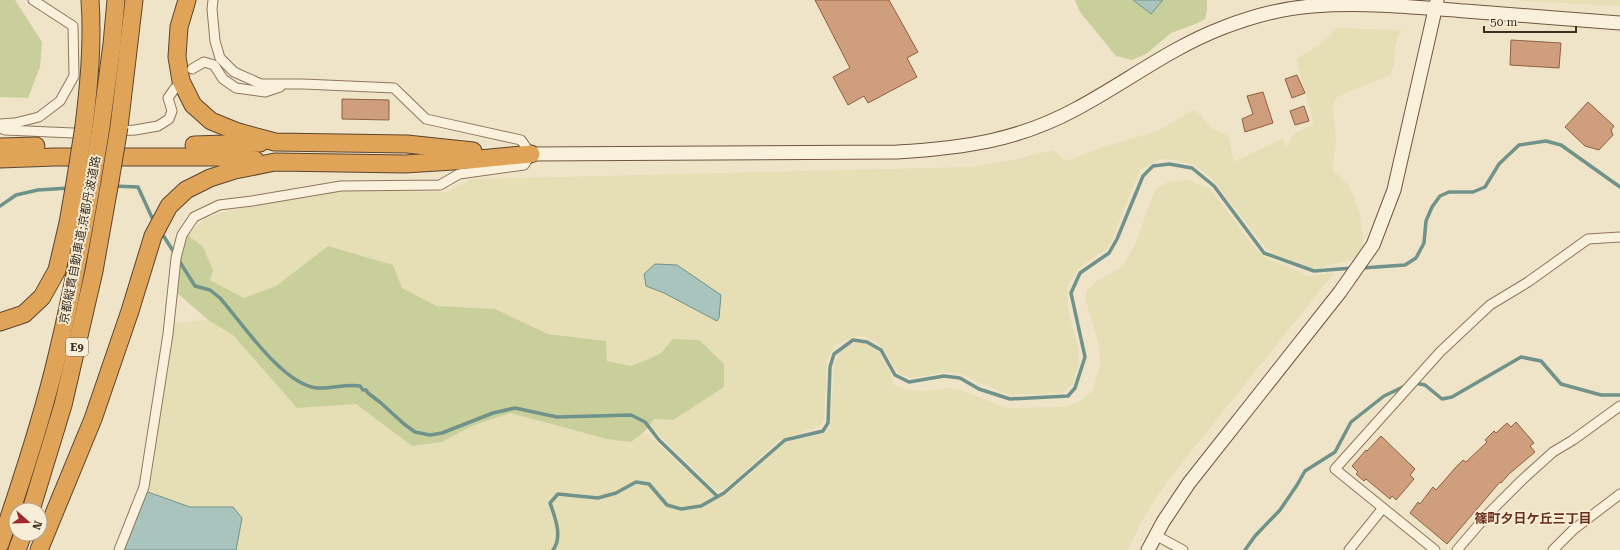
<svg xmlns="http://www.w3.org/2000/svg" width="1620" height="550" font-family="'Roboto Serif','Noto Sans JP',serif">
<rect width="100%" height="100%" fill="#f0e4c8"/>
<g fill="#e6deb5">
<path d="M1516 0H1620V6L1522 1Z"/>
<path d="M1337 28 1401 30 1395 46 1394 65 1390 75 1337 97 1333 104 1336 145 1332 169 1350 187 1360 215 1365 256 1315 269 1272 253 1265 247 1212 179 1195 165 1175 160 1161 159 1140 170 1112 240 1105 251 1096 256 1078 269 1067 287 1069 314 1079 350 1078 367 1072 385 1062 393 1010 395 980 383 962 374 946 372 912 378 899 374 878 343 861 335 848 339 834 346 827 361 824 419 820 426 778 441 725 489 719 491 714 489 649 425 654 419 673 420V339L660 354 631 366 607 361 606 341 548 334 495 309 437 306 402 288 393 265 329 246 276 286 244 298 210 280 203 247 188 235 205 218 227 211 336 190 447 192 472 179 972 167 1013 160 1053 150 1066 161 1107 146 1157 131 1195 109 1211 128 1225 134 1229 138 1234 162 1283 138 1286 147 1294 134 1314 124 1296 59 1322 43Z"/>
<path d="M1187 180 1209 188 1256 249 1265 257 1309 276 1334 273 1166 483 1141 522 1128 550H117L142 490 169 324 208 320 234 336 297 407 356 404 412 446 442 442 472 426 510 413 576 431 631 442 644 431 717 499 732 490 783 444 826 432 830 427 834 367 838 355 848 346 854 343H864L874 347 878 351 891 374 894 385 907 390 926 391 948 388 961 390 1007 408 1064 407 1078 402 1092 392 1100 366 1099 345 1085 298 1087 290 1097 281 1123 266 1134 247 1155 190 1168 182Z"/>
</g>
<g fill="#c9cf9b">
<path d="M0 0H15L42 42 40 67 28 98 0 97Z"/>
<path d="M1075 0H1133L1151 14 1163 0H1207V10L1205 19 1198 23 1171 33 1146 54 1132 60 1116 56 1080 12Z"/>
<path d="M188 235 203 247 213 270 210 280 244 298 276 286 328 246 393 265 402 288 437 306 495 309 548 334 606 341 607 361 631 366 660 354 673 339 699 340 724 364V387L673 420 654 419 646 430 631 442 607 439 510 413 472 426 442 442 412 446 356 404 297 408 234 336 208 320 175 291 181 246Z"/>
</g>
<g fill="#a9c4bc" stroke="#6f938a">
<path d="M1133 0H1163L1151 14Z"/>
<path d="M655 264 677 265 721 295 719 318 717 321 664 293 646 286 644 274Z"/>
<path d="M145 491 190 507H233L242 518 236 550H121Z"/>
</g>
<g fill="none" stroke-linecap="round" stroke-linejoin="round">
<g stroke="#6f938a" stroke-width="3.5">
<path d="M113 186 138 187 154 222"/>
<path d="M0 206 16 195 38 190 69 188"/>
<path d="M161 232 175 254"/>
<path d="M178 259 195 286 210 290 220 298C242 323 283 385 317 388 332 389 344 384 360 386L363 390H366L368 393 381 403 404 424 415 432 430 435 442 433 493 413 515 408 557 417 631 415 645 422 659 440 717 496"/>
<path d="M1362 268 1405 265 1416 258 1424 243 1426 221 1432 207 1440 196 1449 192H1473L1485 187 1499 164 1519 145 1546 141 1561 145 1620 187"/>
<path d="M1415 383 1425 385 1442 399 1452 397 1521 357 1541 361 1561 384 1601 395H1620"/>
<path d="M553 550C563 537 555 517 550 503L558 494 598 498 616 493 636 482 649 484 667 505 681 509 701 506 724 493 785 440 823 431 828 423 830 367 834 354 853 340 867 342 881 350 895 375 909 382 944 376 960 378 979 389 1010 399 1068 396 1075 388 1085 357 1071 293 1080 273 1109 253 1117 239 1143 176 1153 166 1169 164 1192 168 1214 186 1264 253 1314 271 1353 268"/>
<path d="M1245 550 1255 536 1280 510 1297 485 1305 471 1335 452 1351 422 1384 396 1405 386"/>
</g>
</g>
<g fill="#cf9f7d" stroke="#8d5f41">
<path d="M815 0H889L918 52 907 58 917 77 868 103 864 96 848 105 833 77 850 68Z"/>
<path d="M1511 40 1561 43 1559 68 1510 65Z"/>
<path d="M1297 75 1305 93 1292 98 1285 79Z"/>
<path d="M1263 92 1273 123 1245 132 1242 119 1253 114 1247 96Z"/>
<path d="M342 99 389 100V120L342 119Z"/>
<path d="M1588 102 1614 126 1611 130 1613 135 1599 150 1585 146 1565 127Z"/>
<path d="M1304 106 1309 121 1295 125 1290 111Z"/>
<path d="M1516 422 1534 443 1530 446 1535 452 1509 474 1501 483 1500 482 1447 544 1410 513 1418 502 1420 504 1433 487 1436 490 1456 467 1463 460 1466 462 1487 442 1485 440 1494 431 1496 433 1507 423 1511 427Z"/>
<path d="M1381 436 1415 469 1410 475 1414 479 1396 500 1392 496 1390 499 1366 479 1364 481 1356 474 1358 472 1352 466 1366 450 1367 451Z"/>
</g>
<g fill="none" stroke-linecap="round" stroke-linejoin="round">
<defs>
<g id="street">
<path d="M192 69 204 62 214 65 223 79 236 88 265 92 280 87"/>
<path d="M0 124 15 123 39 117 60 101 74 76 73 26 33 0"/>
<path d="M0 128 5 130 73 133 135 130 158 126 169 119 172 111 168 98 175 88"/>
<path d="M1155 535 1183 550"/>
<path d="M119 550 144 487 168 334 176 258 182 235 194 217 219 205 252 201 341 186 440 185 459 174 524 165 531 154 521 140 426 119 394 88 303 84H261L234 72 220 58 215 41 212 9 213 0"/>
<path d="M1349 550 1383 508"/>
<path d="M1435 550 1335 469 1440 352 1490 305 1528 282 1588 239 1620 237"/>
<path d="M1457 550 1488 514 1522 480 1553 452 1573 440 1620 406"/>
<path d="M1553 550 1573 530 1620 494"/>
</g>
<g id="secondary">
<path d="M531 154 897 152C963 148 1017 141 1076 109 1125 83 1170 48 1222 28 1250 17 1283 8 1313 6 1364 2 1415 7 1465 11 1517 15 1568 19 1620 23"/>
<path d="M1148 550 1163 522 1189 483 1340 292 1373 245 1394 190 1437 1"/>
</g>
<g id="highway">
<path d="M187 0 179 27 177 57 181 81 193 105 211 121 238 132 275 142 407 144 473 151"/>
<path d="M84 126C89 84 93 43 90 0"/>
<path d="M101 127 112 44 116 0"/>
<path d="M119 127 134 0"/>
<path d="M194 145 260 143"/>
<path d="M0 147 36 146"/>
<path d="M0 159 55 157H216L255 160"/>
<path d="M0 322 24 314 42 297 57 270 68 223 75 183"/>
<path d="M31 510 63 405 94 271 110 181"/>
<path d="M0 544C21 483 42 420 57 356 71 298 82 240 92 181"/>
<path d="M17 550 23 534"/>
<path d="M39 550 93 419 130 311 153 236 169 206 186 190 210 178 235 170 275 162 405 164 469 160 531 154"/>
</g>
</defs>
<use href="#street" stroke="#8d765c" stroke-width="11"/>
<use href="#secondary" stroke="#6f573f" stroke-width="15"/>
<use href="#highway" stroke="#5b4430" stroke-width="19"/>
<use href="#street" stroke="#faf1dc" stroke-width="9"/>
<use href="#secondary" stroke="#faf1dc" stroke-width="13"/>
<use href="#highway" stroke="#e0a458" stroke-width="17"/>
<defs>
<g id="highway-bridge">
<path d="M92 181 101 127"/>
<path d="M110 181 119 127"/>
<path d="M75 183 84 126"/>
</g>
</defs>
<use href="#highway-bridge" stroke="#5b4430" stroke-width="19" stroke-linecap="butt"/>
<use href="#highway-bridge" stroke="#e0a458" stroke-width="17"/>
</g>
<g text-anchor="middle" stroke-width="3.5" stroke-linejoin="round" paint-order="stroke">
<rect fill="#f7eed8" stroke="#756857" stroke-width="1" x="66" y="338" width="22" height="18" rx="3"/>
<g font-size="11" font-weight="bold" fill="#3d2e20">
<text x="77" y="351">E9</text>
</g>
<g font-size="12" fill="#3d2e20" stroke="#f7eed8">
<text transform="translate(80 240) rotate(-79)" y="4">京都縦貫自動車道;京都丹波道路</text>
</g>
<g font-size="13" font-weight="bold" fill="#6b2e1e" stroke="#f7eed8">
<text x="1533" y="523">篠町夕日ケ丘三丁目</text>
</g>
</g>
<g transform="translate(28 522) rotate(110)"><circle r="19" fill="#f7eed8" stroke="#ada18e"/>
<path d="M0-3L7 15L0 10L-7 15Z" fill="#9e2a2b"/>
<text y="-6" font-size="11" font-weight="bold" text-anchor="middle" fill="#3d2e20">N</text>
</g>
<path d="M1484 26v6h92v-6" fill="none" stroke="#3d2e20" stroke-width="2"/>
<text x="1490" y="26" font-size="12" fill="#3d2e20" stroke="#f7eed8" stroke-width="3" paint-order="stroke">50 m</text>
</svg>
